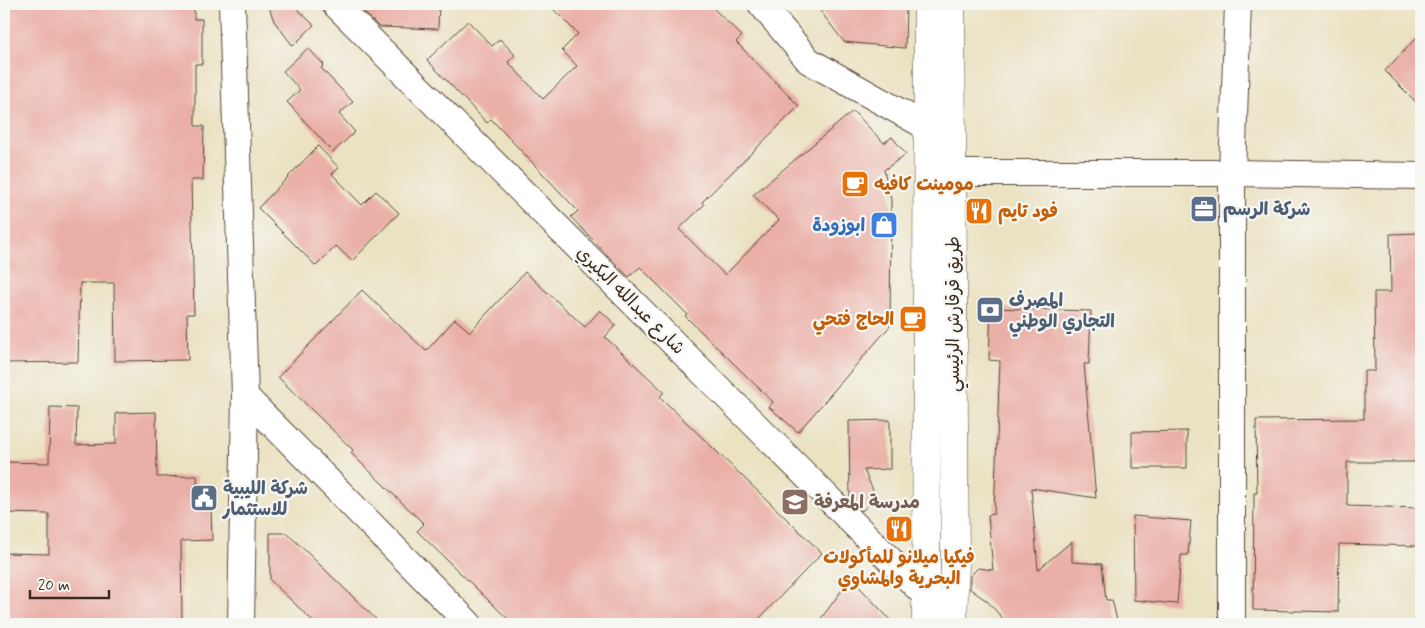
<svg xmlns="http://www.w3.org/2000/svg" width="1425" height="628" font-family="Mynerve,'Playpen Sans Arabic',sans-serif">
<rect width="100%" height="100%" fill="#f6f6f2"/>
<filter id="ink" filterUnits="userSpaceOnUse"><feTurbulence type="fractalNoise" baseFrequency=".02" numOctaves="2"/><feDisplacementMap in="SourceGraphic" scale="10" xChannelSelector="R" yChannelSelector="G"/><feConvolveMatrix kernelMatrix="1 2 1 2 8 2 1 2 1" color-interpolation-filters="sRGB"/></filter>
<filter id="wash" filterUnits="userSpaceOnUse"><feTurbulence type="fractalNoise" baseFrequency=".0096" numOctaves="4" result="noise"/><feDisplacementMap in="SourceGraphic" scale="20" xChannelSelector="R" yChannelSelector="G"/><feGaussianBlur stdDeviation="1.12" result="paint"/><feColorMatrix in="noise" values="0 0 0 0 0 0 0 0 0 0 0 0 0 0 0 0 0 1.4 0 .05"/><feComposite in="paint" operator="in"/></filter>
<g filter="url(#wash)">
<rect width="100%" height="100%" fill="#ebe2c2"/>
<g id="blocks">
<g fill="#eaafa6">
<path d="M4 4H194V19H202V64H195V126H204L203 180H191L194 314H187L188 360 115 361 114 283H80L78 362 4 363Z"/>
<path d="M268 4H292L314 25 293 46 274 21Z"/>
<path d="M360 4H439L438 29 379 27 360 8Z"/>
<path d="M548 4H709L742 36 736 42 799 106 702 202 704 205 679 229 725 275 779 220 753 195 853 111 884 143 892 137 906 154 884 170 891 200 890 326 798 432 769 407 773 402 685 316 687 314 640 267 629 277 612 260 571 217 578 211 491 119 487 123 427 60 468 21 492 46 500 39 515 55 508 62 543 99 577 66 562 50 578 34Z"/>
<path d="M815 4H906L905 48 844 42Z"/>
<path d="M1421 33V107L1385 71Z"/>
<path d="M308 48 324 65 321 68 353 102 339 114 355 132 333 152 287 102 300 90 283 71Z"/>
<path d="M318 146 339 168 332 174 362 205 376 191 399 213 352 261 336 246 316 266 258 208Z"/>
<path d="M1421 233V462H1347V506L1421 508V546L1339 544 1338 612 1253 610 1254 493H1257L1256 420 1364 419V371H1375L1374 292H1391L1390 234Z"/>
<path d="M525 272 585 327 600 310 616 325 605 337 664 392 660 397 822 553 754 624H513L417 531 424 524 351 453 353 450 278 377 362 290 426 351 455 319 470 332Z"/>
<path d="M991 308 1091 311 1089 364H1084L1096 498 1031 488 1038 570 1072 541V562L1102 564 1106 600H1112L1118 624H1008L987 601 970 589V576L978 568 993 570 988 515 994 514 1000 361 989 360Z"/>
<path d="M50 407 77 408 76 445 116 444V413L156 412 157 477 197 476 198 506 211 505 212 540 181 541 182 624H4V553L49 554V514L4 513V462L49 463Z"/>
<path d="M890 420V469L864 470 876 497 862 511 850 499 849 421Z"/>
<path d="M1187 431V468H1132V432Z"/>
<path d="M1133 516 1191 521 1188 555H1181L1177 604 1134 600Z"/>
<path d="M270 533H287L381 624H316L270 580Z"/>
<path d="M851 578 894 624H817Z"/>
</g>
</g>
</g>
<g filter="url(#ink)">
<use href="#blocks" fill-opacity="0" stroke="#554637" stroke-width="1"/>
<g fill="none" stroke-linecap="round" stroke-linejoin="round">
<defs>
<g id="minor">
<path d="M232 4 245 396 241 624"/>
<path d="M335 4 926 596"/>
<path d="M761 4 809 61 927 127"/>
<path d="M953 173H1232L1421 176"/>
<path d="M245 396 469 624"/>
<path d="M1232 624V173L1238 4"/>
</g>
<g id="primary">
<path d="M951 4 955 564 953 624"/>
<path d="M926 624 928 4"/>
</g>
</defs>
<use href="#minor" stroke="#554637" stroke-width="28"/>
<use href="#primary" stroke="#554637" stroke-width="29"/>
<use href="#minor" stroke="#fff" stroke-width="26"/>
<use href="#primary" stroke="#fff" stroke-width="28"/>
</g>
</g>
<defs>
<symbol id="cafe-square" viewBox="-11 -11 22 22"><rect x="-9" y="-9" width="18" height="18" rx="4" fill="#e8710a" stroke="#f6f6f2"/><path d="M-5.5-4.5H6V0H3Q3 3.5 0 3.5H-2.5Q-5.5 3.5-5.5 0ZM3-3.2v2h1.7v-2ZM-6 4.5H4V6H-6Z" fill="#fff"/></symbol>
<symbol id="office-square" viewBox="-11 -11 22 22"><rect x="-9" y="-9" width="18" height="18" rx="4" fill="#5c6f8a" stroke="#f6f6f2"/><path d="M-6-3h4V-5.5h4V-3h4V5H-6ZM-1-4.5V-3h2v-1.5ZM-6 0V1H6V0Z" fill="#fff"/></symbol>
<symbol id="restaurant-square" viewBox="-11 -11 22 22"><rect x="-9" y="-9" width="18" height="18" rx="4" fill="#e8710a" stroke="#f6f6f2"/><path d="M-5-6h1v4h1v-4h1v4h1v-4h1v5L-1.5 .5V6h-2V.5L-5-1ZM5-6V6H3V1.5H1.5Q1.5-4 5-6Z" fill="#fff"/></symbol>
<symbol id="shop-square" viewBox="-11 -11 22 22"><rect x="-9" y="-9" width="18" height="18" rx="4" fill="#3f7fe0" stroke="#f6f6f2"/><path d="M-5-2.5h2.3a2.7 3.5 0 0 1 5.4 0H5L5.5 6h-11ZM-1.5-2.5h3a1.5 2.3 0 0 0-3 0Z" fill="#fff"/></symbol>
<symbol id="bank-square" viewBox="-11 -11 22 22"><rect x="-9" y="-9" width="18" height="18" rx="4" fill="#5c6f8a" stroke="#f6f6f2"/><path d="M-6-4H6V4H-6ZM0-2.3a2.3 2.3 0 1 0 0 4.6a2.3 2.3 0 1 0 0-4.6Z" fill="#fff"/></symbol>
<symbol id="civic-square" viewBox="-11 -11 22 22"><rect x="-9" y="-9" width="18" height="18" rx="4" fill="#5c6f8a" stroke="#f6f6f2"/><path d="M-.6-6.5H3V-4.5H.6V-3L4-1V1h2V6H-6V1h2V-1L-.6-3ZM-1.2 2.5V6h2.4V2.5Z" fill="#fff"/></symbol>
<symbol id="school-square" viewBox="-11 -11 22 22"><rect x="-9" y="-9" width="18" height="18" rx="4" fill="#8d6e63" stroke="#f6f6f2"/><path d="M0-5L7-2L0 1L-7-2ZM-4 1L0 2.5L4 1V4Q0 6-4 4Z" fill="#fff"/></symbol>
</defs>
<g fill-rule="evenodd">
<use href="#cafe-square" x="839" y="168" width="32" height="32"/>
<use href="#office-square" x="1188" y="193" width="32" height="32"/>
<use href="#restaurant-square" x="963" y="195" width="32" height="32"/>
<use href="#shop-square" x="868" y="209" width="32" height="32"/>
<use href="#bank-square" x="974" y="294" width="32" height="32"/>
<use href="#cafe-square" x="897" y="303" width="32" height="32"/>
<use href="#civic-square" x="188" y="482" width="32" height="32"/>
<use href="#school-square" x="779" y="486" width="32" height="32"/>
<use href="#restaurant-square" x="883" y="513" width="32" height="32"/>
</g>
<g text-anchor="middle" stroke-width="4.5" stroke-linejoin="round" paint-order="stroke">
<g font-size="18" font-weight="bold" fill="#c56008" stroke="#f6f6f2" text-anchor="start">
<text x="874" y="190">مومينت كافيه</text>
<text x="998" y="217">فود تايم</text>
<text x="894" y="325" text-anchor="end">الحاج فتحي</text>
<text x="899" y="563" text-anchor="middle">فيكيا ميلانو للمأكولات<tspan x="899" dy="21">البحرية والمشاوي</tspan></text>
</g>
<g font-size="18" font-weight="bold" fill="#4e5e75" stroke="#f6f6f2" text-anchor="start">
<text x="1223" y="215">شركة الرسم</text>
<text x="1009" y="306">المصرف<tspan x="1009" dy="21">التجاري الوطني</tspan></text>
<text x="223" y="494">شركة الليبية<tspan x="223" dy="21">للاستثمار</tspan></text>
</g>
<g font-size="18" font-weight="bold" fill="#366cbe" stroke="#f6f6f2" text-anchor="end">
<text x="865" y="231">ابوزودة</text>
</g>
<g font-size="18" fill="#3b2a1e" stroke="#f6f6f2">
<text transform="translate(631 300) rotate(45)" y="6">شارع عبدالله البكيري</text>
<text transform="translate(953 314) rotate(-90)" y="6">طريق قرقارش الرئيسي</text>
</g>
<g font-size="18" font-weight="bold" fill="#785e54" stroke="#f6f6f2" text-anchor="start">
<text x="814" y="508">مدرسة المعرفة</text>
</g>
</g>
<rect width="1425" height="628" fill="none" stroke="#f6f6f2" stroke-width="20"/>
<path d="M30 590v8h79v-8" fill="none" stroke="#3b2a1e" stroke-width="2.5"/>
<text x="38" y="590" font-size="15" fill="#3b2a1e" stroke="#f6f6f2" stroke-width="4" paint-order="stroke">20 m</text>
</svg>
